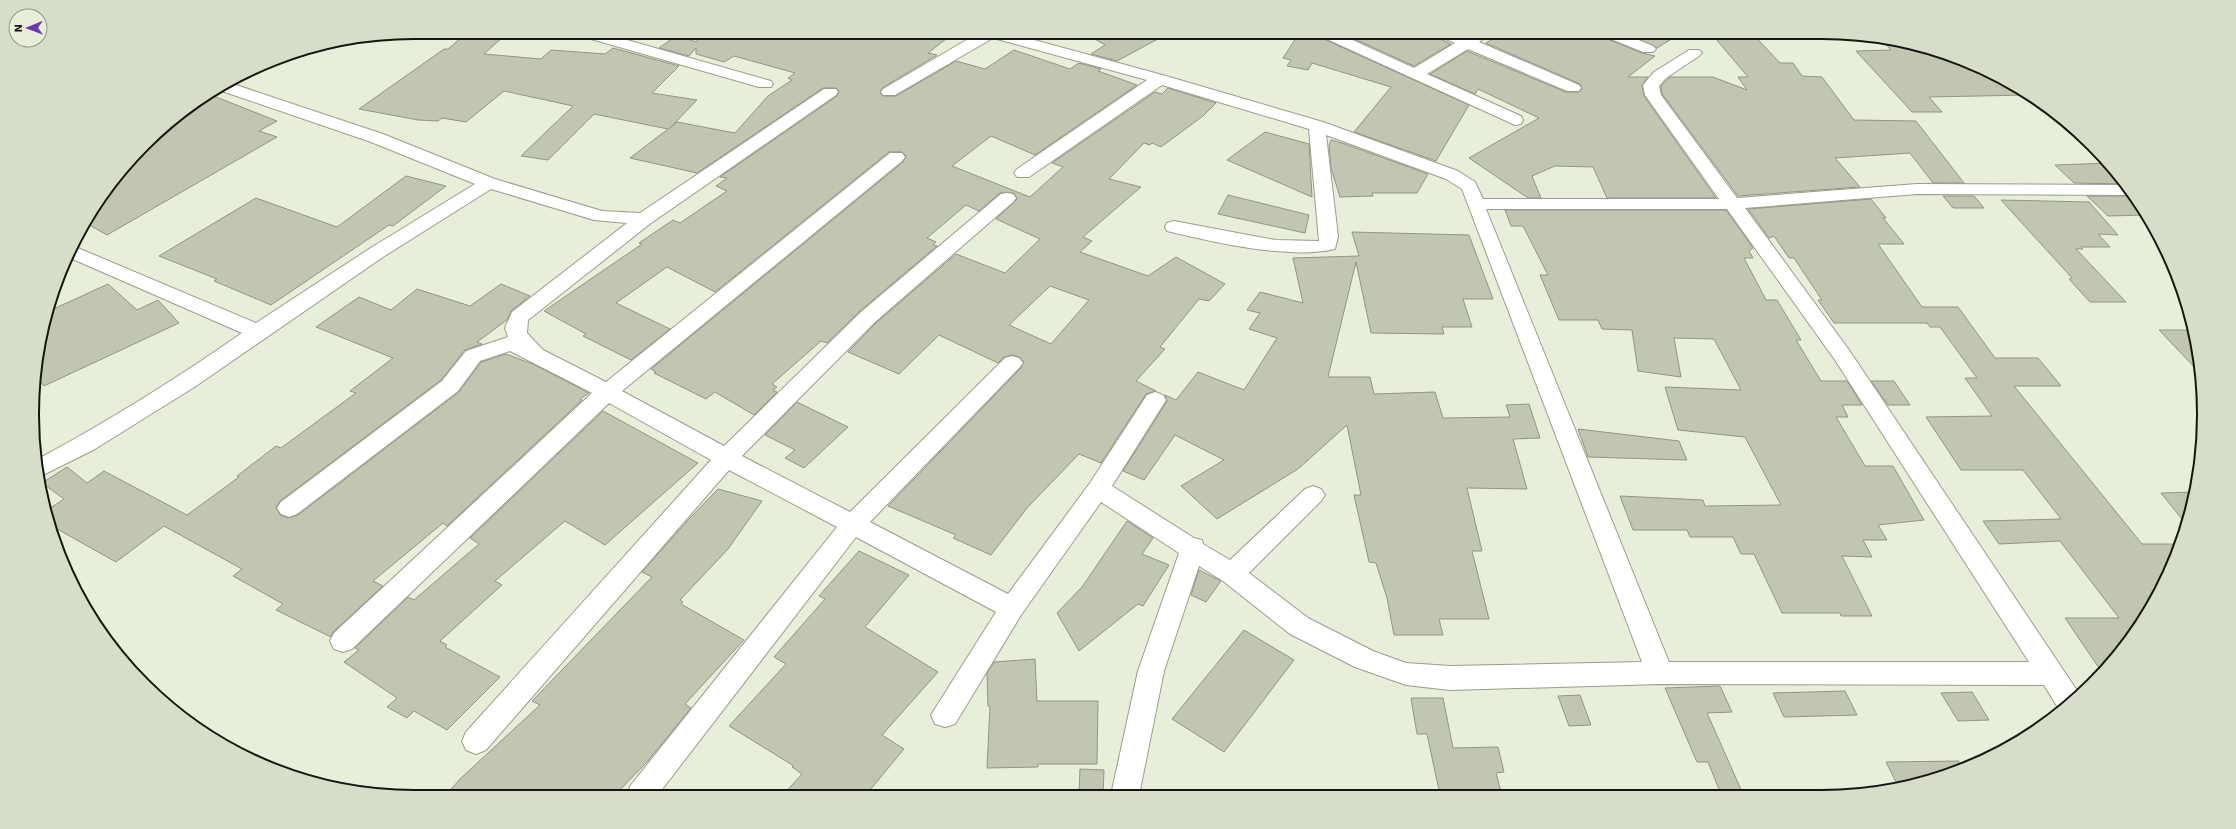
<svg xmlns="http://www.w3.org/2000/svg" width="2236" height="829" font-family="'Work Sans',sans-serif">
<rect width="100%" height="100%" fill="#e7eed9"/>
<g fill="#c0c6b2" stroke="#909683" fill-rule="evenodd">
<path d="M468 32H505L501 36H504L484 54 541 59 551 50 605 54 613 48 679 66 652 93 697 100 669 129 677 122 735 133 768 96 792 80 788 78 795 73 734 56 724 62 696 54V48L689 56 659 48 676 36 697 42 698 32H955L928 53 937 55 882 88 880 93 883 96H896L956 61 985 69 1014 50 1070 69 1079 63 1101 69 1098 71 1137 85 1035 155 991 136 952 166 1030 197 1063 167 1052 163 1155 92 1162 94 1168 88 1216 103 1203 116 1161 147 1152 143 1150 145 1144 143 1109 179 1141 187 1083 237 1092 241 1080 252 1148 276 1176 257 1225 284 1209 301 1199 299 1160 347 1165 349 1136 381 1156 391 1146 394 1101 463 1079 454 1027 508 991 555 953 538 956 535 888 506 1020 369 1024 362 1019 357 1012 355 1004 357 998 363 939 335 899 374 848 352 876 323 956 254 1005 273 1040 239 996 219 1017 199 1014 193H1000L979 211 966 205 927 238 936 242 933 245 937 246 860 311 827 343 821 341 772 384 777 387 773 390 777 392 754 415 715 392 706 399 654 373 656 372 651 369 903 162 906 156 902 152H889L715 292 667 267 616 303 670 329 631 360 583 336 586 334 544 311 642 244 639 243 673 220 680 223 727 191 716 186 727 178 720 177 837 96 839 91 836 88H823L697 173 630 158 668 129 594 114 548 160 521 156 573 106 504 91 466 122 442 118 438 121 418 120 359 109 444 49H448ZM1050 286 1089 300 1051 344 1009 325Z"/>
<path d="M1083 32H1171L1117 61 1091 54 1105 45Z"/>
<path d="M1300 32H1314L1317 36 1469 105 1436 161 1354 132 1391 87 1312 63 1308 70 1287 66 1291 60 1283 58Z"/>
<path d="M1339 32H1425L1451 44 1414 66Z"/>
<path d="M1504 32H1596L1600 36 1642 53 1655 56 1628 77H1648L1642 85 1644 96 1716 198H1607L1593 167 1555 166 1532 176 1541 198H1528L1469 158 1539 118 1478 89 1475 94 1430 74 1467 51 1566 92H1579L1582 89 1580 84 1486 43Z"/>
<path d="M1623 32H1683L1657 48Z"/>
<path d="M1710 32H1751L1780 63H1793L1802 76 1822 77 1854 120 1916 121 1964 183H1933L1910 153 1835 158 1860 187 1738 196 1662 94 1661 86 1670 77H1713L1747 90 1738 77H1748Z"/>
<path d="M1882 40 1921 45 1991 72 2028 95 1929 97 1942 112H1912L1856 51 1891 50Z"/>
<path d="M211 95 277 121 259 131 277 137 107 235 84 222 162 127 196 103Z"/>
<path d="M1265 132 1309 144 1312 197 1227 160Z"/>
<path d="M1331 140 1342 143 1428 174 1417 193H1372L1373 196 1340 197 1331 168 1329 145Z"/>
<path d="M2110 163 2124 184 2074 183 2055 165Z"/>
<path d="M406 176 446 186 393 226 389 225 271 305 214 281 217 279 159 256 256 198 337 227Z"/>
<path d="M1228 195 1309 215 1305 233 1218 214Z"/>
<path d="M1943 196H1974L1984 208H1953Z"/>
<path d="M2087 196H2133L2147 215 2108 216Z"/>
<path d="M1871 199 1886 218H1883L1904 244H1878L1922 307H1958L1995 358H2038L2061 386H2014L2142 544H2177L2140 627 2101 671 2065 618H2119L2060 541 1999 544 1983 521 2061 519 2023 470H1961L1926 417 1992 416 1965 378H1977L1940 327H1930L1927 323H1834L1818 300H1822L1794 258H1789L1774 236 1769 238 1748 209Z"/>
<path d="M2001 200 2089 202 2118 235 2098 234 2110 247H2081L2083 249H2076L2126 302H2090L2069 279 2072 278Z"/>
<path d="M1505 210H1726L1753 248 1749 251 1753 258H1744L1766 300H1777L1801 340H1796L1821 381H1847L1862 405H1842L1848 417H1836L1865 466H1893L1924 520 1878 525 1887 540H1863L1872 557 1842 556 1872 616H1841L1840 613H1782L1754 554H1741L1733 537H1690L1687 530H1633L1620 496 1703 500 1705 506 1781 505 1745 437 1678 430 1665 387 1741 390 1714 339 1674 338 1681 377 1638 371 1632 330 1602 329 1598 320H1559L1540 275H1548L1523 226H1511Z"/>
<path d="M1352 232 1469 235 1493 299H1463L1472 327H1442L1444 334 1371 333 1356 262 1328 377H1370L1374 394 1435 392 1443 418 1510 417 1506 405 1529 404 1540 438 1513 439 1527 489 1467 488 1482 551H1472L1489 619H1439L1443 635H1394L1387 598 1376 563 1369 562 1354 495H1361L1347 425 1298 469 1217 519 1181 486 1224 460 1175 435 1144 480 1123 471 1167 401 1165 395 1176 400 1198 372 1244 390 1277 338 1249 329 1260 313 1247 310 1260 292 1303 303 1293 258 1359 256Z"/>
<path d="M108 284 137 310 158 300 179 323 44 386 36 376 35 364 47 312Z"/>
<path d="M501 284 530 296 511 311 507 320 477 342 482 344 465 350 441 380 280 501 276 507 280 515 288 518 298 515 459 392 481 362 506 354 535 365 589 393 580 399 582 400 447 526 443 523 373 581 383 586 333 632 331 637 276 610 283 604 233 576 242 569 164 526 116 562 50 525 46 511 64 499 42 483 67 467 87 483 104 471 187 515 239 477 237 476 276 446 281 448 356 393 350 391 393 358 316 327 359 297 391 310 417 289 470 306Z"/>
<path d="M2159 330H2193L2201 374Z"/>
<path d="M1871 381H1894L1910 405H1888Z"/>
<path d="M797 402 848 427 804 468 785 458 795 450 765 435Z"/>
<path d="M603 411 698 463 605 545 565 521 495 581 502 585 440 641 447 645 445 647 500 677 447 730 414 711 407 718 387 707 397 698 344 662 359 650 355 648 408 597 414 600 479 544 470 538Z"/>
<path d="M1578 429 1679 441 1687 460 1588 457Z"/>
<path d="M718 489 762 501 728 549 680 600 683 602 681 604 744 640 685 704 691 708 647 762 613 797H444L461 778 540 705 532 701 652 577 642 572 688 520Z"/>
<path d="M2194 492 2191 514 2186 524 2161 493Z"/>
<path d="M1127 521 1153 538 1142 554 1169 565 1143 606 1138 604 1079 651 1057 613 1082 587Z"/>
<path d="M859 551 909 575 865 627 938 672 882 735 904 749 865 796H782L802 774 792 767 794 766 729 726 786 664 774 657 825 599 819 596Z"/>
<path d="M1199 570 1221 581 1206 602 1191 595Z"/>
<path d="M1244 630 1294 660 1224 752 1172 719Z"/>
<path d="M1035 659 1037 701H1098L1097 764H1038V767L987 768 990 706H988L987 673 994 662Z"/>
<path d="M1720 686 1732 712 1707 713 1743 794H1721L1708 762H1697L1665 688Z"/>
<path d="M1845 691 1857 715 1784 717 1773 693Z"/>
<path d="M1972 692 1989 720 1958 721 1941 693Z"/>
<path d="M1580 695 1591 725 1569 726 1558 696Z"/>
<path d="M1411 698H1443L1453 748 1498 747 1504 772 1496 773 1502 795H1440L1427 734H1417Z"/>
<path d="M1959 761V767L1898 786 1886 762Z"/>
<path d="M1080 769 1104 770 1103 795 1079 794Z"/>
</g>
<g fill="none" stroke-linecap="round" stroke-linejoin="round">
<defs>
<g id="street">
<path d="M574 32H599L771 81 773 84 771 87H759L577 35Z"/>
<path d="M980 32H1005L1166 76 1323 122 1458 171 1475 182 1483 199H1719L1645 95 1643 85 1654 72 1689 50H1699L1702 53 1699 56 1666 78 1659 86 1661 95 1737 198 1917 184 2125 185 2132 195 1917 194 1745 208 1849 350 2080 695 2074 702 2060 711 2044 685 1660 684 1450 690 1406 685 1355 667 1290 634 1223 581 1199 566 1164 671 1139 795H1111L1138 671 1179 553 1101 502 1021 615 955 724 945 727 935 724 931 715 996 612 856 537 657 796 628 797 627 794 631 785 837 527 729 470 486 750 476 754 466 750 462 741 466 732 711 460 609 403 352 649 343 652 334 649 330 641 334 633 592 393 510 351 480 361 458 391 297 514 289 517 281 514 277 508 281 502 442 381 466 351 508 337 505 328 512 312 627 223 594 220 491 189 383 257 196 386 95 449 39 477 38 459C109 421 176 379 242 333L68 257 73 246 256 323 369 249 475 184 371 142 216 89 227 82 383 134 495 179 602 211 640 213 824 89H836L838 92 836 95 651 223 528 320 527 333 543 350 606 382 890 153H902L905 157 902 161 622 391 724 446 861 312 1001 194 1007 193 1013 194 1016 198 1013 202 875 322 742 456 850 512 1005 358 1012 356 1019 358 1023 363 1019 368 870 522 1008 594 1090 483 1147 395 1155 392 1163 395 1166 400 1112 486 1194 538 1202 540 1203 544 1230 560 1305 489 1313 486 1321 489 1325 495 1321 501 1249 573 1308 618 1373 651 1406 663 1450 666 1642 662 1462 189 1446 179 1326 135 1338 236 1335 249C1290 260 1213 242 1167 231L1165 227 1167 223 1174 221 1275 240 1319 241 1309 129 1162 85 1029 177H1017L1014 173 1017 169 1147 80 993 38 895 95H883L881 92 883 89ZM1486 209H1727L1835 360 2029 662H1669Z"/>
<path d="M1315 32H1335L1414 68 1455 43 1437 35 1434 32H1455L1466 37 1474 32H1493L1479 42 1579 85 1581 88 1579 91H1567L1468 49 1427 74 1521 116 1523 120 1521 124 1515 125 1318 35Z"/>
<path d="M1598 32H1619L1653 46 1656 49 1653 52H1643L1601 35Z"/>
</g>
</defs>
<use href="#street" stroke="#989e8b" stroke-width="2"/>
<use href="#street" fill="#fff" fill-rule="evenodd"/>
</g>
<path d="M0 0H2236V829H0ZM414 39H1822A375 375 0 0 1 2197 414V415A375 375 0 0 1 1822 790H414A375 375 0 0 1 39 415V414A375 375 0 0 1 414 39Z" fill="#d6ddc9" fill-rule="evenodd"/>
<path fill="none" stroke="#14160f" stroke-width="2" d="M414 39H1822A375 375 0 0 1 2197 414V415A375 375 0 0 1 1822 790H414A375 375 0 0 1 39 415V414A375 375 0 0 1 414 39Z"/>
<g transform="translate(28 28) rotate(269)"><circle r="19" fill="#e7eed9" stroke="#939888"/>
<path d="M0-3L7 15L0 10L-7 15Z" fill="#7036ac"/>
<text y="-6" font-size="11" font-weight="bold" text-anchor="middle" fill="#14160f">N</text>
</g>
</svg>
